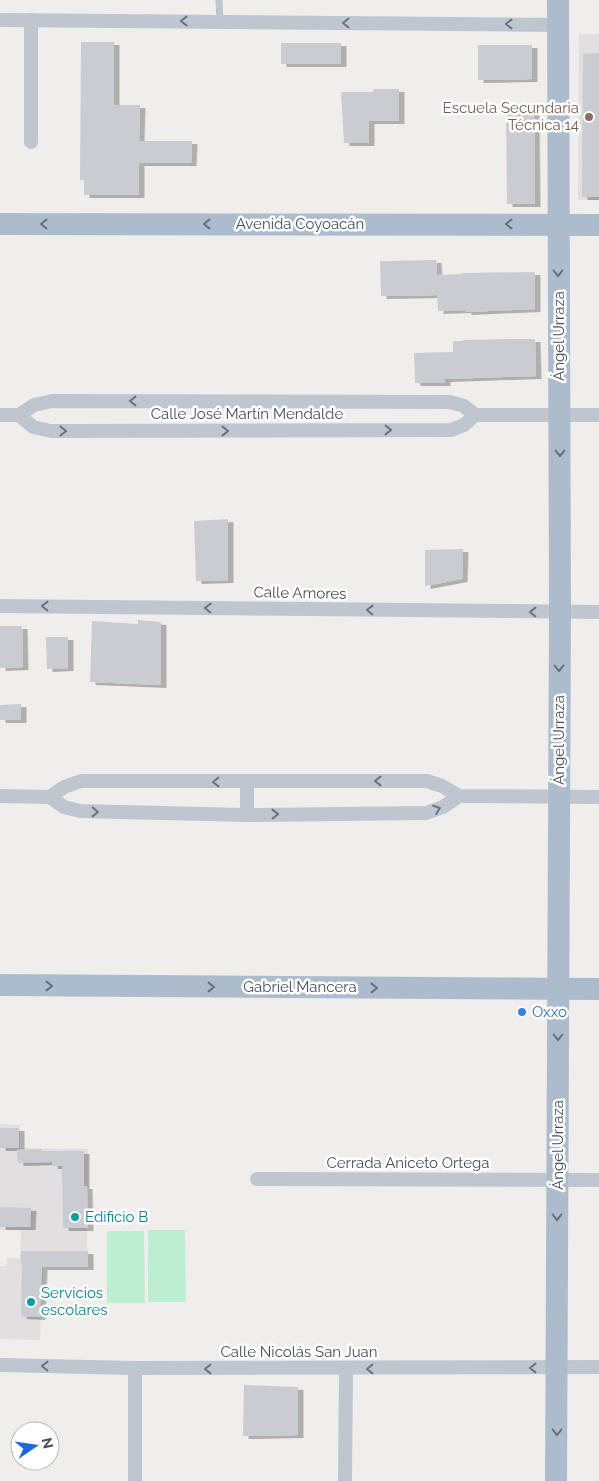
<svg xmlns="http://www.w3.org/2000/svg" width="599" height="1481" font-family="Raleway,sans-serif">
<defs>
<filter id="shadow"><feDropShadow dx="5.5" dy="3" stdDeviation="0" flood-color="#0004"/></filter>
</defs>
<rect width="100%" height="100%" fill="#f0eeed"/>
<g fill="#e1dfdf">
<path d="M579 34H599V200H578Z"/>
<path d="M0 1124 20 1125V1148L88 1149 87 1266H43L40 1340 0 1339V1266H7V1258H20L21 1230H0Z"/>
</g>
<g fill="#bceed1">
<path d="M148 1230H185L186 1302H148Z"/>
<path d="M107 1231H144L145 1303H107Z"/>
</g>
<g fill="#caccd2" filter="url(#shadow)">
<path d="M81 42H114V105H140L139 141H192L191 163H139V195H84V180H80Z"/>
<rect x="281" y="43" width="60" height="21"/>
<path d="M478 45H532V79L478 80Z"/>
<path d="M599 53V197H582L583 54Z"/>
<path d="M373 89H399V121H369V143H344L341 92H373Z"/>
<path d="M506 112H534L535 204H507Z"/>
<path d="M436 260 437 275 462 274V273L535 272V309L466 312V310L438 311 437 295 381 296 380 261Z"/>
<path d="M515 339H535L536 376 445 379V383H415L414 353 453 352V341H463V340Z"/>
<path d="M228 519V580L196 581 194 521Z"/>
<path d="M463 549 462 579 425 586V550Z"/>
<path d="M138 620 161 622V685L90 682 92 621 138 624Z"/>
<path d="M0 626H22L23 667 0 668Z"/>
<path d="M46 637H68V668L47 669Z"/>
<path d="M21 704V720H0V705Z"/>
<rect x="0" y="1128" width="19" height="20"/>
<path d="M42 1149V1151H84V1186H87L88 1228H63L62 1166H52V1162L18 1163 17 1150Z"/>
<path d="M0 1207 31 1208 30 1227H0Z"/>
<path d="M21 1251H88V1267H42L40 1317 21 1316 22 1265H21Z"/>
<path d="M244 1385 298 1387V1435L243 1436Z"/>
</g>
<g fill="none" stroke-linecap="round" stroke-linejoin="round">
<path stroke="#bec7d0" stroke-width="7" d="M219 0 220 22"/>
<g stroke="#bec7d0" stroke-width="14">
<path d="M0 20 558 25"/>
<path d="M31 142V20"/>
<path d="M0 415H19L34 405 52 401 450 402 464 406 475 415"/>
<path d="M19 415 33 427 51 431 451 430 464 425 475 415H599"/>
<path d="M0 606 599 612"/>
<path d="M247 782V815"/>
<path d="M0 796 50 797 64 807 80 811 247 815 426 813 443 807 459 796"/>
<path d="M50 797 64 787 81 781H427L442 786 459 796 599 797"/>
<path d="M257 1179 599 1180"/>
<path d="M0 1365 135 1368 599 1367"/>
<path d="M135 1368V1481"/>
<path d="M345 1481 346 1369"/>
</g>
<g stroke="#adbccc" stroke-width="22">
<path d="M0 224 599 225"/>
<path d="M0 985 599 989"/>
<path d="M556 1481 560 612 558 0"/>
</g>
</g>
<defs><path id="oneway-chevron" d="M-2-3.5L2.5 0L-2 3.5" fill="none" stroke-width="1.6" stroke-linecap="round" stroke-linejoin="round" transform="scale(1.25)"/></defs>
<g stroke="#6a747e">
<use href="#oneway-chevron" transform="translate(184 21) rotate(-180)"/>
<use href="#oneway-chevron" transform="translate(346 23) rotate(-180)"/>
<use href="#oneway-chevron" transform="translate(509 24) rotate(-180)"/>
<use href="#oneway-chevron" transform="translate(133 401) rotate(-180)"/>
<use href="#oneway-chevron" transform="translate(388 430)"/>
<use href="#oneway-chevron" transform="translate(63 431)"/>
<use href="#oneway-chevron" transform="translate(225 431)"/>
<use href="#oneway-chevron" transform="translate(45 606) rotate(-179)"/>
<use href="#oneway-chevron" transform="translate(208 608) rotate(-179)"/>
<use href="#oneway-chevron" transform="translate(370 610) rotate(-179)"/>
<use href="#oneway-chevron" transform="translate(533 612) rotate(-179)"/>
<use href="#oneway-chevron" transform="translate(378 781) rotate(180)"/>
<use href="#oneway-chevron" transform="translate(216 782) rotate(-180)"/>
<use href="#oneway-chevron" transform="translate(437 809) rotate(-20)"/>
<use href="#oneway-chevron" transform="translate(95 812) rotate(1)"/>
<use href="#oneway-chevron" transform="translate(275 814) rotate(-1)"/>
<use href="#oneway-chevron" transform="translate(45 1366) rotate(-179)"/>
<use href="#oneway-chevron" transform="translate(533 1368) rotate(180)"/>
<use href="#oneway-chevron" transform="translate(208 1369) rotate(-180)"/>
<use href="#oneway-chevron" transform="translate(370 1369) rotate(180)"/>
</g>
<g stroke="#65707d">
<use href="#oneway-chevron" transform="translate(44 224) rotate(-180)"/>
<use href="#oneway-chevron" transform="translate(207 224) rotate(-180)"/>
<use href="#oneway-chevron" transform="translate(509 224) rotate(-180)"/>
<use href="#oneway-chevron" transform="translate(558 273) rotate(90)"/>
<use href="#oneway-chevron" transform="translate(560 453) rotate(90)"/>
<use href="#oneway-chevron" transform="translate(559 668) rotate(90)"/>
<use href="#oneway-chevron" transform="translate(49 986)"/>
<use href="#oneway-chevron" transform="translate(211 987)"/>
<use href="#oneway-chevron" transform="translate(374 988)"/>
<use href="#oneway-chevron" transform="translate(558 1037) rotate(90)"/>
<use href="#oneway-chevron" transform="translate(557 1217) rotate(90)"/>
<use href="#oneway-chevron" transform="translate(557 1432) rotate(90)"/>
</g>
<circle fill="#8d6e63" stroke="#fff" stroke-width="2" cx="589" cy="117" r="5"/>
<circle fill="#3f7fe0" stroke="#fff" stroke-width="2" cx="522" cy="1012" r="5"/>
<g fill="#0f9aa8" stroke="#fff" stroke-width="2">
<circle cx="75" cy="1217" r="5"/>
<circle cx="31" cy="1302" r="5"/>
</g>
<g text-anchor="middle" stroke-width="5" stroke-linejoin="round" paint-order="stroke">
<g font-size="15" fill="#785e54" stroke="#fff" text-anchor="end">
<text x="579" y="113">Escuela Secundaria<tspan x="579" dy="17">Técnica 14</tspan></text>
</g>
<g font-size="15" fill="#46505b" stroke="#fff">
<text x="300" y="229">Avenida Coyoacán</text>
<text transform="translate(559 336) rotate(-90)" y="5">Ángel Urraza</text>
<text x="247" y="419">Calle José Martín Mendalde</text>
<text transform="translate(300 593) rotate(1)" y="5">Calle Amores</text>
<text transform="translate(559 740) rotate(-90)" y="5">Ángel Urraza</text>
<text x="300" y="992">Gabriel Mancera</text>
<text transform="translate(558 1145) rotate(-90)" y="5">Ángel Urraza</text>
<text x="408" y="1168">Cerrada Aniceto Ortega</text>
<text x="299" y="1357">Calle Nicolás San Juan</text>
</g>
<g font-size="15" fill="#366cbe" stroke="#fff" text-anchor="start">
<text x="532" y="1017">Oxxo</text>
</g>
<g font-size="15" fill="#0d838f" stroke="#fff" text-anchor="start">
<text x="85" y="1222">Edificio B</text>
<text x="41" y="1298">Servicios<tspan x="41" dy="17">escolares</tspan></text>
</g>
</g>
<g transform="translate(35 1446) rotate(77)"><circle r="24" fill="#ffffff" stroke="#b5b9bd"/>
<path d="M0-4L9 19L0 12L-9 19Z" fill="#1b69dd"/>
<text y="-8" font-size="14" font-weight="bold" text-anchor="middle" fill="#46505b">N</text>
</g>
</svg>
